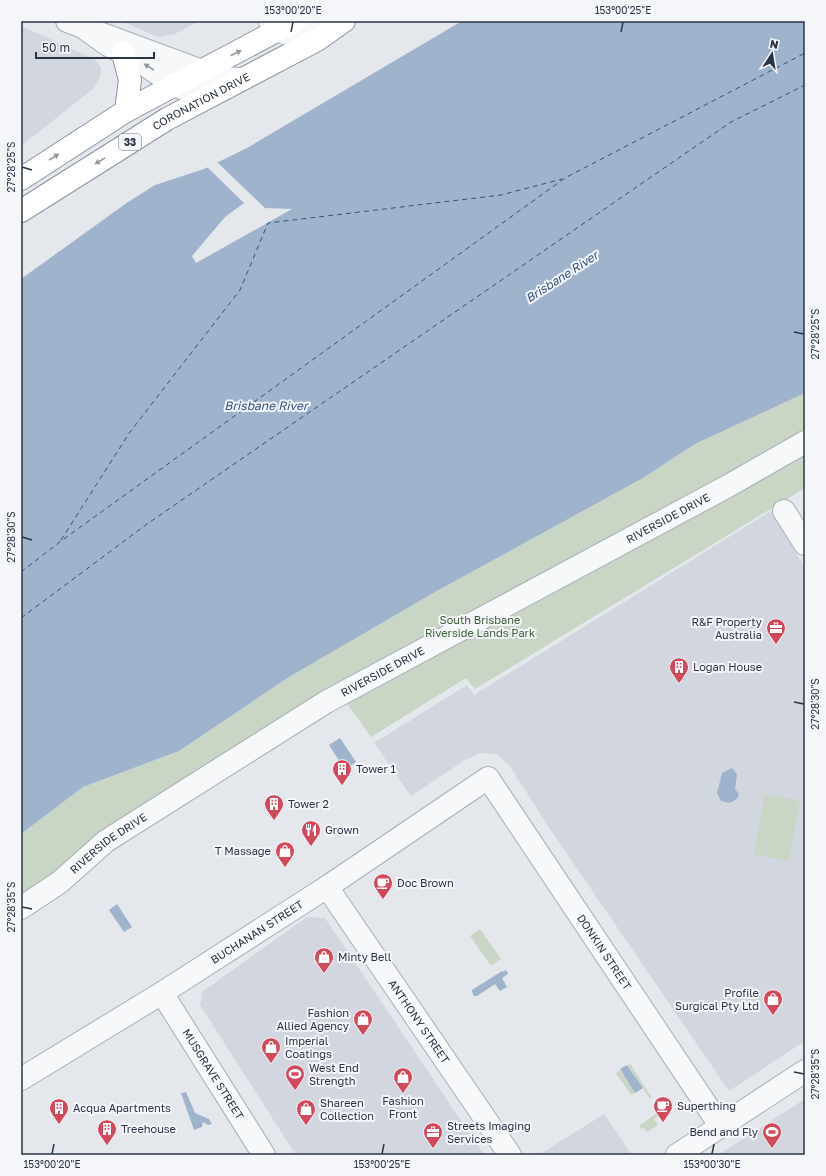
<svg xmlns="http://www.w3.org/2000/svg" width="826" height="1176" font-family="'Golos Text',sans-serif">
<rect width="100%" height="100%" fill="#e4e7ec"/>
<g fill="#d2d6de">
<path d="M121 21H199L175 34 158 37Z"/>
<path d="M21 26 94 59 101 67 100 77 94 88 21 146Z"/>
<path d="M771 511 805 568V1041L729 1091 548 826 509 765 496 754 480 753 465 760 411 796 374 743 467 685 474 695Z"/>
<path d="M307 917 325 918 484 1155H296L200 1005 202 992Z"/>
<path d="M805 1099V1155H718Z"/>
<path d="M604 1114 632 1155H539Z"/>
</g>
<g fill="#c9d6c5">
<path d="M805 393V488L475 689 466 678 371 737 345 701 21 895V834L83 787 179 751 289 677 435 592 643 478 695 444Z"/>
<path d="M765 794 800 801 788 861 754 854Z"/>
<path d="M480 929 501 959 491 966 470 936Z"/>
<path d="M630 1064 652 1098 650 1099 628 1065Z"/>
<path d="M620 1070 635 1093 631 1095 616 1073Z"/>
<path d="M657 1102 664 1112 654 1119 658 1125 647 1132 644 1128 642 1129 639 1126 658 1112 653 1105Z"/>
</g>
<g fill="#9fb4cc">
<path d="M462 21H805V393L695 444 643 478 435 592 289 677 179 751 83 787 21 834V279L128 202 155 185 204 169 247 148Z"/>
<path d="M340 738 356 762 345 770 329 745Z"/>
<path d="M732 768 737 774 735 789 739 794 738 798 730 803 721 801 717 793 722 773Z"/>
<path d="M117 904 132 927 124 932 109 910Z"/>
<path d="M506 970 508 974 502 978 507 987 500 991 495 984 477 996H474L472 992V990L502 971 503 972Z"/>
<path d="M627 1065 643 1088 635 1093 620 1069Z"/>
<path d="M186 1092 195 1113 209 1119 212 1124 208 1125 203 1122 202 1127 194 1130 181 1093Z"/>
</g>
<path fill="#e4e7ec" d="M217 162 265 208 292 209 196 263 192 256 225 217 244 203 206 166Z"/>
<g fill="none" stroke-linecap="round" stroke-linejoin="round">
<g stroke="#34527a" stroke-width="1" stroke-dasharray="5 4" stroke-linecap="butt">
<path d="M61 540 130 432 240 290 268 223 501 195 562 179"/>
<path d="M21 572 61 541 565 178 805 53"/>
<path d="M21 618 147 524 731 122 805 85"/>
</g>
<defs>
<g id="minor">
<path d="M67 21 202 71"/>
<path d="M270 21C294 49 307 26 333 21"/>
<path d="M87 30 108 45 139 61 174 85 184 89H199L225 78 238 79"/>
<path d="M784 511 805 544"/>
<path id="s1" d="M327 887 510 1155"/>
<path id="s2" d="M21 908 60 882 106 841 326 702 728 486 805 442"/>
<path id="s3" d="M162 993 264 1155"/>
<path id="s4" d="M21 1079 162 993 327 887 488 778 721 1127"/>
<path d="M677 1155 805 1071"/>
</g>
<g id="highway">
<path d="M123 53 130 80 126 111"/>
<path d="M21 179 126 111 295 21"/>
<path id="s5" d="M21 211 167 119 317 40 344 21"/>
</g>
</defs>
<use href="#minor" stroke="#a9aeb7" stroke-width="24"/>
<use href="#highway" stroke="#8b94a3" stroke-width="24"/>
<use href="#minor" stroke="#f7f8fa" stroke-width="22"/>
<use href="#highway" stroke="#fff" stroke-width="22"/>
</g>
<defs><path id="oneway-solid" d="M-6-.8H1V-3.2L6.5 0L1 3.2V.8H-6Z"/></defs>
<g fill="#959aa2">
<use href="#oneway-solid" transform="translate(236 53) rotate(-27)"/>
<use href="#oneway-solid" transform="translate(54 157) rotate(-32)"/>
<use href="#oneway-solid" transform="translate(100 161) rotate(149)"/>
</g>
<use fill="#9196a0" href="#oneway-solid" transform="translate(149 67) rotate(-148)"/>
<path fill="none" stroke="#2b3445" stroke-width="1.5" d="M291 32 293 22M621 32 623 22M22 167 32 170M794 332 804 334M22 537 32 540M794 702 804 704M22 907 32 909M794 1072 804 1074M52 1154 54 1144M382 1154 384 1144M712 1154 714 1144"/>
<defs>
<symbol id="office-pin" viewBox="-11 -11 22 30"><path d="M0 17L-7.5 6A9.5 9.5 0 1 1 7.5 6Z" fill="#d1495b" stroke="#f4f6f9"/><path d="M-6-3h4V-5.5h4V-3h4V5H-6ZM-1-4.5V-3h2v-1.5ZM-6 0V1H6V0Z" fill="#fff"/></symbol>
<symbol id="building-pin" viewBox="-11 -11 22 30"><path d="M0 17L-7.5 6A9.5 9.5 0 1 1 7.5 6Z" fill="#d1495b" stroke="#f4f6f9"/><path d="M-4-6H4V6H1V3H-1V6H-4ZM-2.5-4.3h1.7v1.8h-1.7ZM.8-4.3h1.7v1.8H.8ZM-2.5-1h1.7V.8h-1.7ZM.8-1h1.7V.8H.8Z" fill="#fff"/></symbol>
<symbol id="restaurant-pin" viewBox="-11 -11 22 30"><path d="M0 17L-7.5 6A9.5 9.5 0 1 1 7.5 6Z" fill="#d1495b" stroke="#f4f6f9"/><path d="M-5-6h1v4h1v-4h1v4h1v-4h1v5L-1.5 .5V6h-2V.5L-5-1ZM5-6V6H3V1.5H1.5Q1.5-4 5-6Z" fill="#fff"/></symbol>
<symbol id="shop-pin" viewBox="-11 -11 22 30"><path d="M0 17L-7.5 6A9.5 9.5 0 1 1 7.5 6Z" fill="#d1495b" stroke="#f4f6f9"/><path d="M-5-2.5h2.3a2.7 3.5 0 0 1 5.4 0H5L5.5 6h-11ZM-1.5-2.5h3a1.5 2.3 0 0 0-3 0Z" fill="#fff"/></symbol>
<symbol id="cafe-pin" viewBox="-11 -11 22 30"><path d="M0 17L-7.5 6A9.5 9.5 0 1 1 7.5 6Z" fill="#d1495b" stroke="#f4f6f9"/><path d="M-5.5-4.5H6V0H3Q3 3.5 0 3.5H-2.5Q-5.5 3.5-5.5 0ZM3-3.2v2h1.7v-2ZM-6 4.5H4V6H-6Z" fill="#fff"/></symbol>
<symbol id="stadium-pin" viewBox="-11 -11 22 30"><path d="M0 17L-7.5 6A9.5 9.5 0 1 1 7.5 6Z" fill="#d1495b" stroke="#f4f6f9"/><path d="M0-5a6.5 5 0 1 0 0 10a6.5 5 0 1 0 0-10ZM-3.5-1.8h7v3.6h-7Z" fill="#fff"/></symbol>
</defs>
<g fill-rule="evenodd">
<use href="#office-pin" x="765" y="617" width="22" height="30"/>
<use href="#building-pin" x="668" y="656" width="22" height="30"/>
<use href="#building-pin" x="331" y="758" width="22" height="30"/>
<use href="#building-pin" x="263" y="793" width="22" height="30"/>
<use href="#restaurant-pin" x="300" y="819" width="22" height="30"/>
<use href="#shop-pin" x="274" y="840" width="22" height="30"/>
<use href="#cafe-pin" x="372" y="872" width="22" height="30"/>
<use href="#shop-pin" x="313" y="946" width="22" height="30"/>
<use href="#shop-pin" x="762" y="988" width="22" height="30"/>
<use href="#shop-pin" x="352" y="1008" width="22" height="30"/>
<use href="#shop-pin" x="260" y="1036" width="22" height="30"/>
<use href="#stadium-pin" x="284" y="1063" width="22" height="30"/>
<use href="#shop-pin" x="392" y="1066" width="22" height="30"/>
<use href="#cafe-pin" x="652" y="1095" width="22" height="30"/>
<use href="#building-pin" x="48" y="1097" width="22" height="30"/>
<use href="#shop-pin" x="295" y="1098" width="22" height="30"/>
<use href="#building-pin" x="96" y="1118" width="22" height="30"/>
<use href="#office-pin" x="422" y="1121" width="22" height="30"/>
<use href="#stadium-pin" x="761" y="1121" width="22" height="30"/>
</g>
<g text-anchor="middle" stroke-width="4" stroke-linejoin="round" paint-order="stroke">
<rect fill="#f4f6f9" stroke="#676e7b" stroke-width="1" x="119" y="134" width="22" height="16" rx="3"/>
<g font-size="10" font-weight="bold" fill="#2b3445">
<text x="130" y="146">33</text>
</g>
<g font-size="11" fill="#2b3445" stroke="#f4f6f9">
<text dy="4" stroke="none"><textPath href="#s5" startOffset="211">CORONATION DRIVE</textPath></text>
<text dy="4" stroke="none"><textPath href="#s2" startOffset="757">RIVERSIDE DRIVE</textPath></text>
<text dy="4" stroke="none"><textPath href="#s2" startOffset="433">RIVERSIDE DRIVE</textPath></text>
<text dy="4" stroke="none"><textPath href="#s2" startOffset="109">RIVERSIDE DRIVE</textPath></text>
<text dy="4" stroke="none"><textPath href="#s4" startOffset="278">BUCHANAN STREET</textPath></text>
<text dy="4" stroke="none"><textPath href="#s4" startOffset="765">DONKIN STREET</textPath></text>
<text dy="4" stroke="none"><textPath href="#s1" startOffset="163">ANTHONY STREET</textPath></text>
<text dy="4" stroke="none"><textPath href="#s3" startOffset="96">MUSGRAVE STREET</textPath></text>
</g>
<g font-size="11" fill="#3f6138" stroke="#f4f6f9">
<text x="480" y="624">South Brisbane<tspan x="480" dy="13">Riverside Lands Park</tspan></text>
</g>
<g font-size="11" fill="#2b3445" stroke="#f4f6f9" text-anchor="start">
<text x="762" y="626" text-anchor="end">R&amp;F Property<tspan x="762" dy="13">Australia</tspan></text>
<text x="693" y="671">Logan House</text>
<text x="356" y="773">Tower 1</text>
<text x="288" y="808">Tower 2</text>
<text x="325" y="834">Grown</text>
<text x="271" y="855" text-anchor="end">T Massage</text>
<text x="397" y="887">Doc Brown</text>
<text x="338" y="961">Minty Bell</text>
<text x="759" y="997" text-anchor="end">Profile<tspan x="759" dy="13">Surgical Pty Ltd</tspan></text>
<text x="349" y="1017" text-anchor="end">Fashion<tspan x="349" dy="13">Allied Agency</tspan></text>
<text x="285" y="1045">Imperial<tspan x="285" dy="13">Coatings</tspan></text>
<text x="309" y="1072">West End<tspan x="309" dy="13">Strength</tspan></text>
<text x="403" y="1105" text-anchor="middle">Fashion<tspan x="403" dy="13">Front</tspan></text>
<text x="320" y="1107">Shareen<tspan x="320" dy="13">Collection</tspan></text>
<text x="677" y="1110">Superthing</text>
<text x="73" y="1112">Acqua Apartments</text>
<text x="447" y="1130">Streets Imaging<tspan x="447" dy="13">Services</tspan></text>
<text x="121" y="1133">Treehouse</text>
<text x="758" y="1136" text-anchor="end">Bend and Fly</text>
</g>
<g font-size="12" font-style="italic" fill="#34527a" stroke="#f4f6f9">
<text transform="translate(562 277) rotate(-33)" y="4">Brisbane River</text>
<text x="266" y="410">Brisbane River</text>
</g>
</g>
<rect width="826" height="1176" fill="none" stroke="#f4f6f9" stroke-width="44"/>
<g transform="translate(772 54) rotate(12)" stroke="#f4f6f9" stroke-width="3" paint-order="stroke">
<path d="M0-3L7 15L0 10L-7 15Z" fill="#2b3445"/>
<text y="-6" font-size="11" font-weight="bold" text-anchor="middle" fill="#2b3445">N</text>
</g>
<path d="M36 52v6h118v-6" fill="none" stroke="#2b3445" stroke-width="2"/>
<text x="42" y="52" font-size="12" fill="#2b3445" stroke="#f4f6f9" stroke-width="3" paint-order="stroke">50 m</text>
<rect x="22" y="22" width="782" height="1132" fill="none" stroke="#2b3445" stroke-width="1.5"/>
<g font-size="10" text-anchor="middle" fill="#2b3445">
<text x="293" y="14">153°00'20"E</text>
<text x="623" y="14">153°00'25"E</text>
<text transform="translate(11 167) rotate(-90)" y="4">27°28'25"S</text>
<text transform="translate(815 334) rotate(-90)" y="4">27°28'25"S</text>
<text transform="translate(11 537) rotate(-90)" y="4">27°28'30"S</text>
<text transform="translate(815 704) rotate(-90)" y="4">27°28'30"S</text>
<text transform="translate(11 907) rotate(-90)" y="4">27°28'35"S</text>
<text transform="translate(815 1074) rotate(-90)" y="4">27°28'35"S</text>
<text x="52" y="1168">153°00'20"E</text>
<text x="382" y="1168">153°00'25"E</text>
<text x="712" y="1168">153°00'30"E</text>
</g>
</svg>
